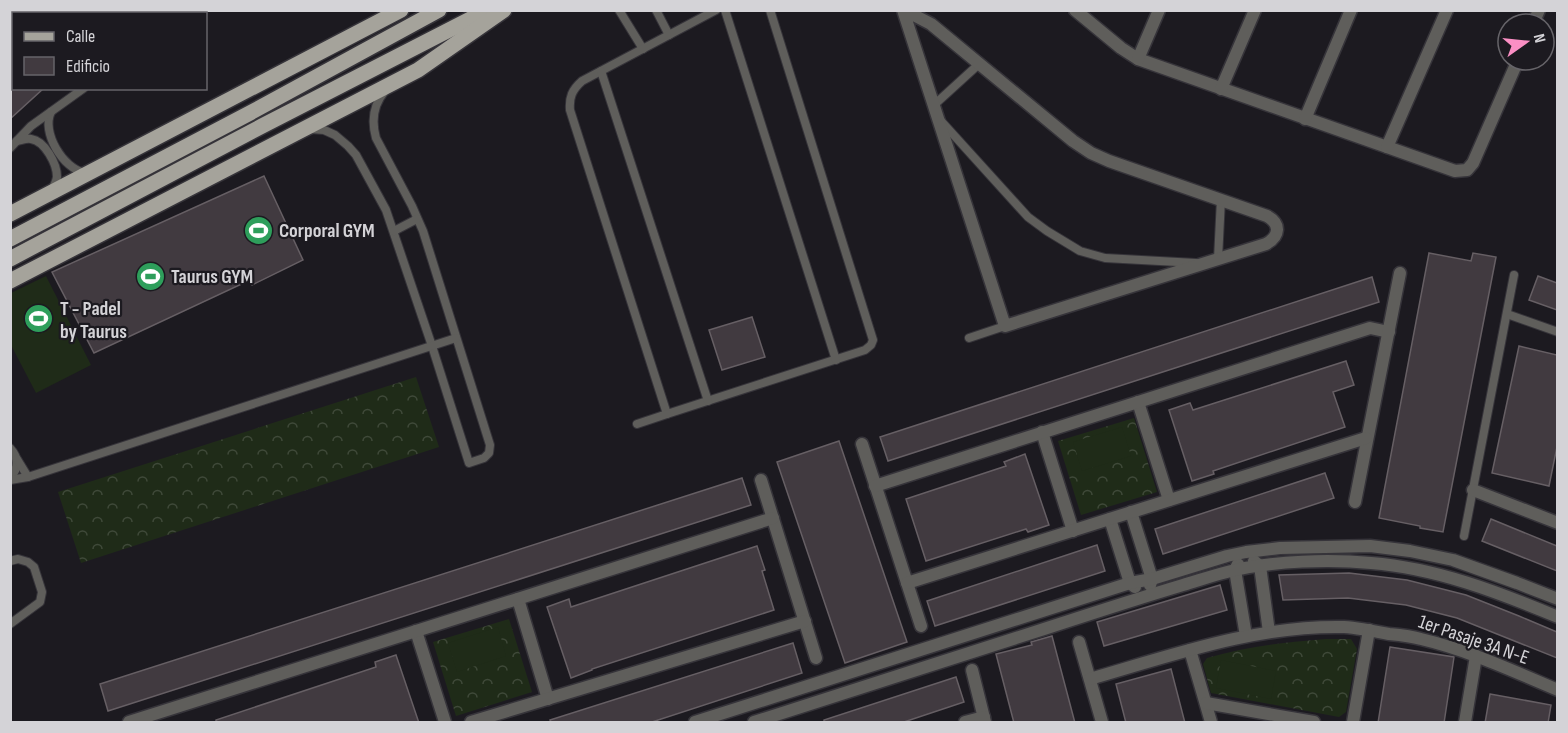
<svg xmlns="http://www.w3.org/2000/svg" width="1568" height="733" font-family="'Sofia Sans Condensed',sans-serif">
<defs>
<pattern id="forest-crowns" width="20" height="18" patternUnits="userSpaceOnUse" patternTransform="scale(1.5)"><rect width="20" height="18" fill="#1f2b18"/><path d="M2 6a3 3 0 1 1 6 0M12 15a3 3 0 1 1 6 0" fill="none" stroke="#3f4939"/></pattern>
</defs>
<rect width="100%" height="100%" fill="#1c1a20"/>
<g fill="url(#forest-crowns)">
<path d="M416 377 439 447 81 563 58 492Z"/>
<path d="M1134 418 1157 492 1081 515 1058 441Z"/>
<path d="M509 619 532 692 456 716 433 642Z"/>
<path d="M1326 639H1351L1357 649 1346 712 1339 717 1211 693 1203 664 1207 658C1246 647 1285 642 1326 639Z"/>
</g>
<g fill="#1f2b18">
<path d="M46 276 91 365 36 393 11 345V293Z"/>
<path d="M1122 427 1131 456 1082 471 1073 442Z"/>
<path d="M498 627 506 656 457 672 448 643Z"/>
<path d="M1221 660 1276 671 1271 699 1216 688Z"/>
</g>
<g fill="#413a40" stroke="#665f64" stroke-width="1.5">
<path d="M10 88H44L10 119Z"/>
<path d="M264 176 303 260 252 285 250 280 94 353 52 272Z"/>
<path d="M1429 253 1471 261 1473 253 1496 257 1443 532 1420 528V526L1379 518Z"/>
<path d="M1538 276 1557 283V310L1529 300Z"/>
<path d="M1372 277 1379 302 888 461 880 437Z"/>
<path d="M752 317 765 357 722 370 709 330Z"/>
<path d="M1519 346 1557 355V447L1549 486 1492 473Z"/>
<path d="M1346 361 1354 385 1333 392 1345 427 1213 471 1214 474 1192 481 1169 410 1190 403 1193 410Z"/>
<path d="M839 441 907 642 845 663 777 462Z"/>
<path d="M1025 454 1049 525 1028 532 1026 529 926 561 906 499 1006 466 1004 462Z"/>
<path d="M1325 473 1334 498 1163 554 1155 529Z"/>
<path d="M742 478 751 505 108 711 100 684Z"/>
<path d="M1491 519 1557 546V571L1482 541Z"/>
<path d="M1097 545 1105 571 935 626 927 601Z"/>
<path d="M757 546 765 570 762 571 774 610 592 669V670L571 678 547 607 569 599 571 607Z"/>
<path d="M1349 573 1407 580 1466 595 1519 616 1557 632V658L1457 618 1406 605 1348 598 1283 600 1279 575Z"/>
<path d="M1220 585 1227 610 1104 646 1097 622Z"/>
<path d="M1052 636 1075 723H1014L996 654 1032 645 1031 642Z"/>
<path d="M793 643 802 673 649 723H551L550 720Z"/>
<path d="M1390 647 1454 657 1444 723H1378Z"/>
<path d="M396 655 419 723H216V720L376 667 375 662Z"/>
<path d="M1171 669 1185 723H1126L1116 684Z"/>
<path d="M956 677 964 702 901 723H824V720Z"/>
<path d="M1490 694 1551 705 1548 723H1485Z"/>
</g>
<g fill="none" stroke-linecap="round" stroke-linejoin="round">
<defs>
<g id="lane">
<path d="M97 10V11"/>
<path d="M619 10 643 49"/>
<path d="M656 10 669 35"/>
<path d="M716 10 582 81C572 90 569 97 570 110L667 414 865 350 871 345 873 340 770 10"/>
<path d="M725 10 836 360"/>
<path d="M45 14 48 10"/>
<path d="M10 41 14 39"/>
<path d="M601 71 708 401"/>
<path d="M934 105 979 64"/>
<path d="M51 112C41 132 63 169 85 173"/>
<path d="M941 121 1028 217 1047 231 1080 251 1105 258 1196 263"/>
<path d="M310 129 324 130 335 135 348 146 356 155 386 210 432 346 469 463 484 458 489 453 490 445 423 231 412 206 376 138C371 120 373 105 385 91"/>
<path d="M17 141C22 140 27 138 31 139 45 141 57 164 57 177 56 183 54 186 51 191"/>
<path d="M10 148 31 126 84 88"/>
<path d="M394 231 417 219"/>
<path d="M1218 259 1221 199"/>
<path d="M1507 314 1558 332"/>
<path d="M969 338 1005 326"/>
<path d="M637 424 667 414"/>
<path d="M10 448C19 458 19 468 10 478"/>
<path d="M28 477 456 338"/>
<path d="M10 480 28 477 17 459"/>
<path d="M1464 536 1514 275"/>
<path d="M10 561 18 559 28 562 34 567 42 592 40 602 10 624"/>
</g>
<g id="street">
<path d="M903 10 1005 326 1266 244C1280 236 1281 224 1267 216L1109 161 1091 153 1073 141 931 24 904 10"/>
<path d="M1075 10 1121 48 1138 59 1455 171 1467 170 1473 163 1518 60"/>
<path d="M1533 24 1539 10"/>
<path d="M1138 59 1159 10"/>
<path d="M1221 89 1255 10"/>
<path d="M1305 119 1351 10"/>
<path d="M1387 147 1447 10"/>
<path d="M1138 402 1169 500"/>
<path d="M1042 432 1073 531"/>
<path d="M862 444 921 626"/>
<path d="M761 480 816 658"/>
<path d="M875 486 1370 328 1389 332"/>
<path d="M1473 490 1558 523"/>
<path d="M1355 502 1400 273"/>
<path d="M1131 512 1152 579 1150 585"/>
<path d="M1110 519 1130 583 1135 587"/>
<path d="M1254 561 1260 566 1269 632"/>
<path d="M1238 564 1235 570 1246 636"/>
<path d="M907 583 1366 438"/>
<path d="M518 599 548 699"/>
<path d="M416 631 445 722"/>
<path d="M1079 642 1102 722"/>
<path d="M1190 650 1211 722"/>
<path d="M972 670 985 722"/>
<path d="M1090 679C1173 655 1257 625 1344 627 1359 628 1374 631 1389 634 1400 635 1411 636 1421 639 1468 650 1513 671 1558 690"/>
<path d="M1206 703 1314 722"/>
<path d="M129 722 773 518"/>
<path d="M471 722 805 621"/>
<path d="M695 722 1130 583 1152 579 1227 556 1246 552 1280 548 1370 546 1410 551 1453 560 1517 583 1558 599"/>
<path d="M754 722C851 691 947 660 1044 629 1090 614 1136 599 1183 585 1200 580 1217 574 1235 570 1275 561 1329 559 1371 563 1436 568 1498 592 1558 617"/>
<path d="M965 722 984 717"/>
<path d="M1353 722 1369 630"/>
<path d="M1465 722 1476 656"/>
</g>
<g id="primary">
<path d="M10 214 401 10"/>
<path d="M10 239 250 113 439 10"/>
<path d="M10 259 262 126 488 10"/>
<path d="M10 281 418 70 504 10"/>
</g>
</defs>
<use href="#lane" stroke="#36343a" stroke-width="10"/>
<use href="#street" stroke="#36343a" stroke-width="15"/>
<use href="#primary" stroke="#36343a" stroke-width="18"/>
<use href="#lane" stroke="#5f5e5b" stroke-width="8"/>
<use href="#street" stroke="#5f5e5b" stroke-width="12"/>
<use href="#primary" stroke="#a5a39b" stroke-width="15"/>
</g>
<defs>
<symbol id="stadium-disc" viewBox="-11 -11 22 22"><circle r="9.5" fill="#2e9e5b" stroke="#1c1a20"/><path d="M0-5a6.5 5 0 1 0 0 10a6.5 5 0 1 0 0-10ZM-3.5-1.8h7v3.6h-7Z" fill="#fff"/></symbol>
</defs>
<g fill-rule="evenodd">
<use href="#stadium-disc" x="242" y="214" width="33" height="33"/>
<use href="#stadium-disc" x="134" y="260" width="33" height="33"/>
<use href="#stadium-disc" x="22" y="302" width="33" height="33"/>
</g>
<g text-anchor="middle" stroke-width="4.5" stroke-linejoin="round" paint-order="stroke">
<g font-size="20" font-weight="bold" fill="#d4d3d7" stroke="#1c1a20" text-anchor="start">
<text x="279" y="237">Corporal GYM</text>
<text x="171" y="283">Taurus GYM</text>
<text x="60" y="315">T - Padel<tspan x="60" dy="23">by Taurus</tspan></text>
</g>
<g font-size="20" fill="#d4d3d7" stroke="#1c1a20">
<text transform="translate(1474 639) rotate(19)" y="7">1er Pasaje 3A N-E</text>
</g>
</g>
<rect width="1568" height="733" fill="none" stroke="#d4d3d7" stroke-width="24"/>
<rect x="12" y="12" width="195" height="78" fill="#1c1a20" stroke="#666469" stroke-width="1.5"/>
<rect x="24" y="32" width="30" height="9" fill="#a5a39b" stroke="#666469" stroke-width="1.5"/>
<text x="66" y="42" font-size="18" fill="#d4d3d7">Calle</text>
<rect x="24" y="57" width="30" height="18" fill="#413a40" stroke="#666469" stroke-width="1.5"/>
<text x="66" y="72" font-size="18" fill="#d4d3d7">Edificio</text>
<g transform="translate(1526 42) rotate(75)"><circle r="28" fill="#1c1a20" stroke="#666469" stroke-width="1.5"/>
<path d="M0-4.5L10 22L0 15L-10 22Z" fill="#fb8fc4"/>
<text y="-9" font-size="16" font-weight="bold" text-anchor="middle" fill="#d4d3d7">N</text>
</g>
</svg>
